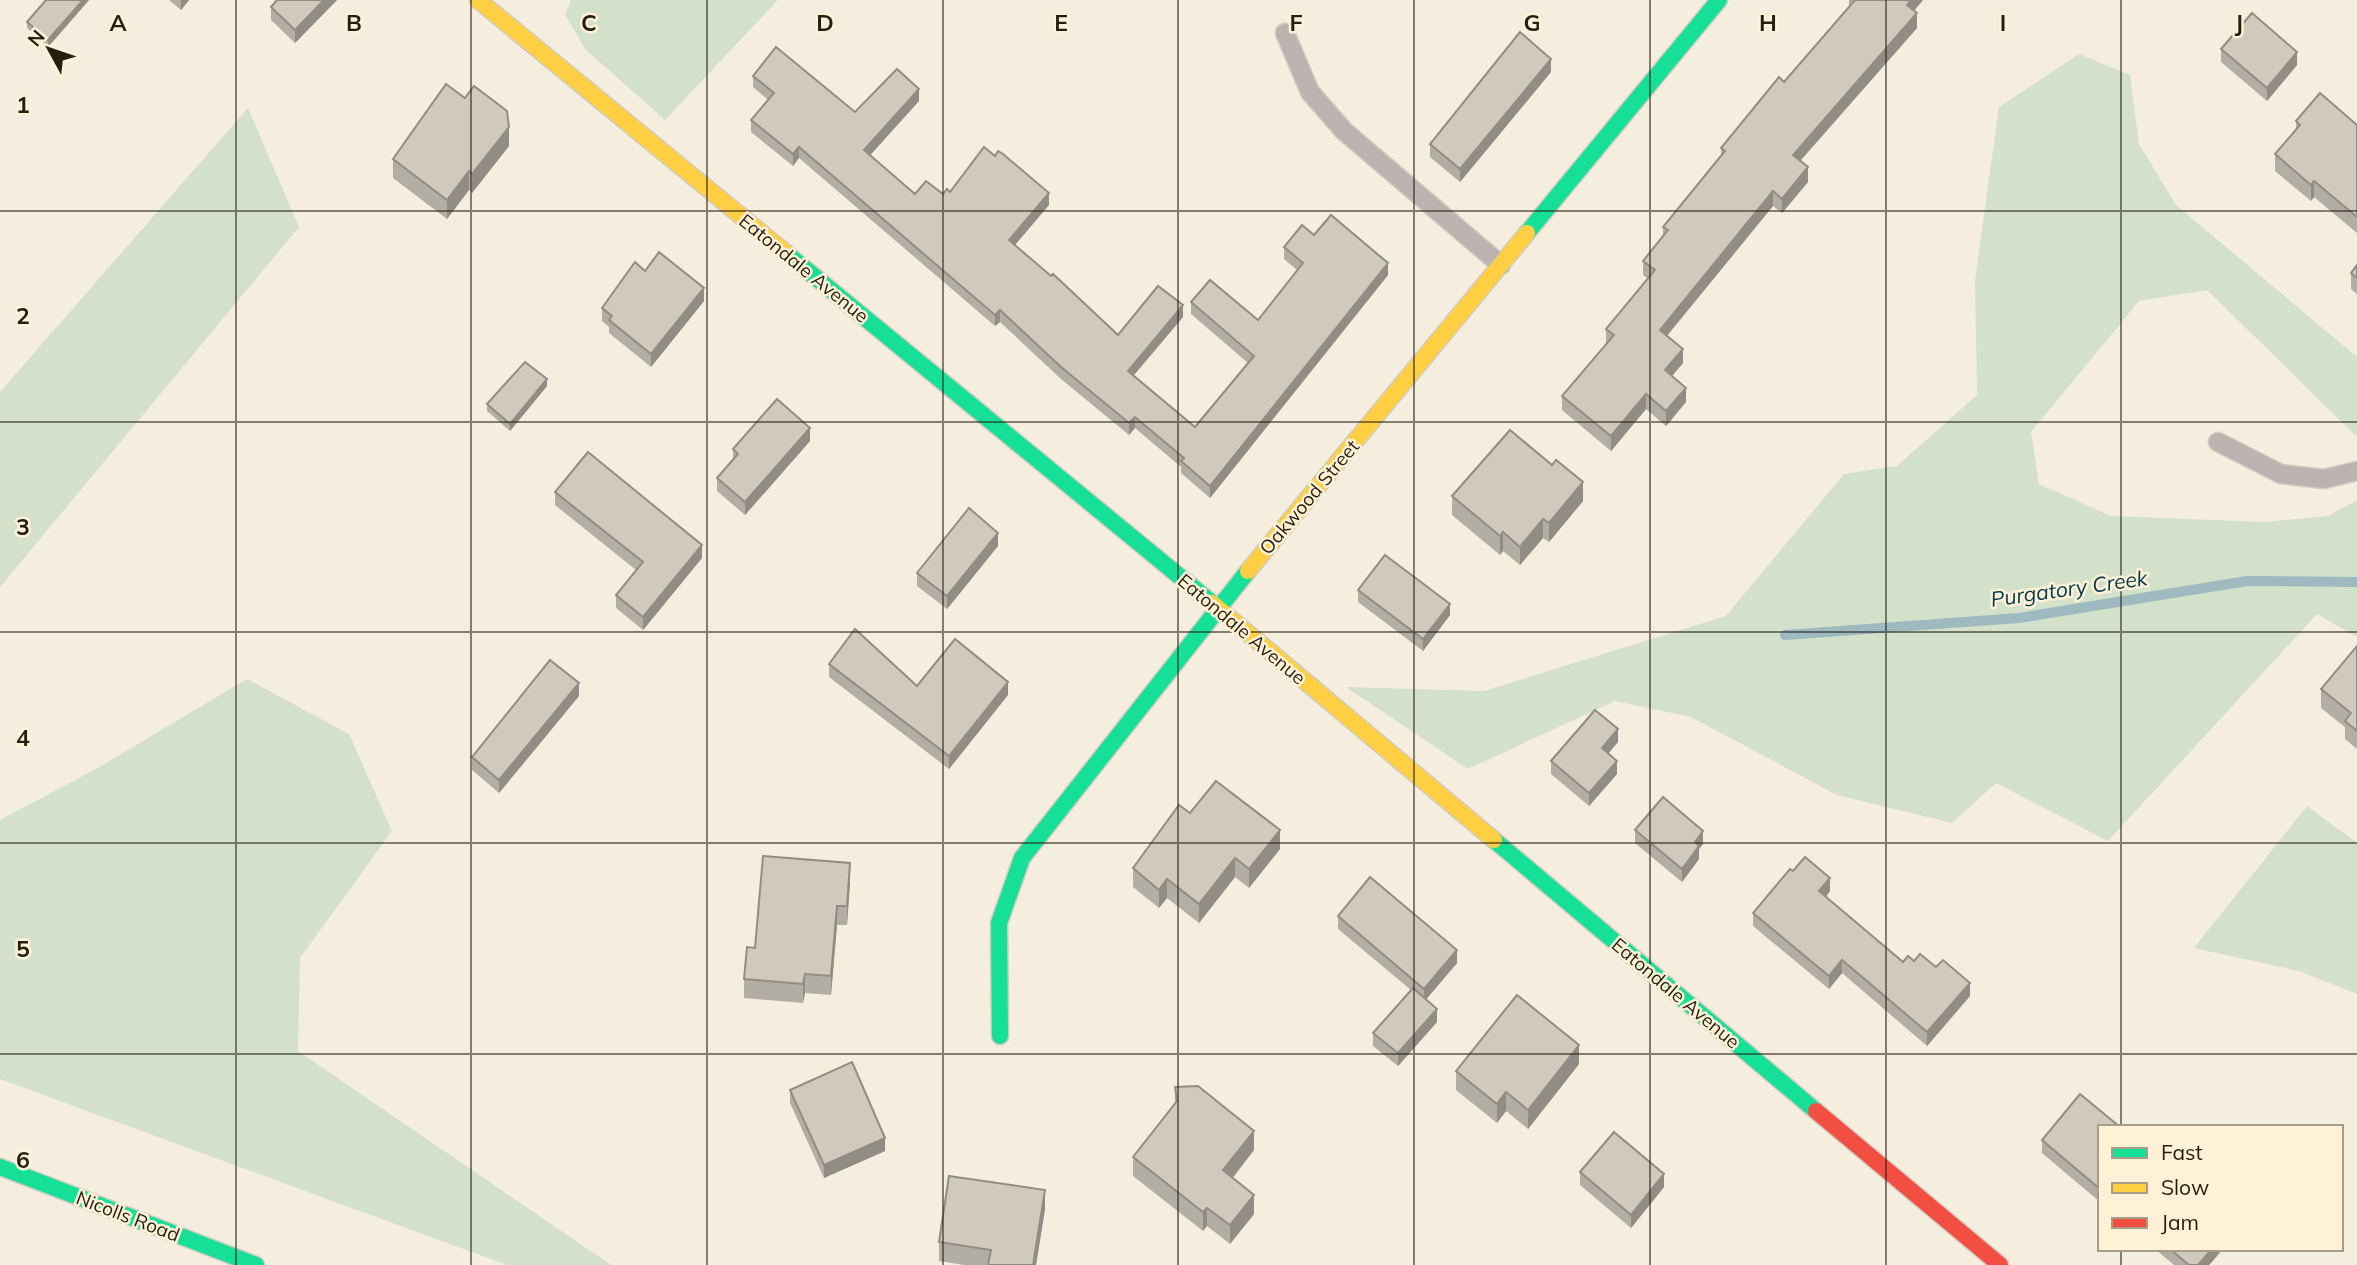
<svg xmlns="http://www.w3.org/2000/svg" width="2357" height="1265" font-family="Mulish,sans-serif">
<rect width="100%" height="100%" fill="#f5eedf"/>
<g fill="#d3e0ca">
<path d="M571 0H778L665 120 585 49 565 14Z"/>
<path d="M2079 54 2130 75 2139 144 2176 205 2357 357V434L2356 436 2207 290 2139 301 2031 432 2039 484 2111 516 2265 522 2328 516 2357 500V637L2317 614 2108 841 1996 783 1952 823 1837 795 1691 717 1615 701 1468 769 1346 687 1484 691 1726 616 1844 474 1897 466 1977 395 1975 280 1999 107Z"/>
<path d="M248 108 299 227 0 587V392Z"/>
<path d="M247 679 349 734 392 831 300 958 298 1051 611 1265H507L0 1079V820L96 769Z"/>
<path d="M2307 806 2357 843V994L2299 971 2194 948Z"/>
</g>
<g fill="none" stroke-linecap="round" stroke-linejoin="round">
<path stroke="#9fb9c0" stroke-width="10" d="M1785 635 2019 618 2247 581 2357 582"/>
<defs>
<g id="lane">
<path d="M1285 33 1310 92 1344 131 1501 265"/>
<path d="M2218 442 2281 474 2324 479 2357 471"/>
</g>
<g id="fast">
<path d="M1527 233 1719 0"/>
<path d="M786 253 1212 603"/>
<path d="M1494 840 1816 1111"/>
<path d="M1000 1036 999 923 1022 858 1248 571"/>
<path d="M0 1167 256 1265"/>
</g>
<g id="slow">
<path d="M478 0 786 253"/>
<path d="M1248 571 1527 233"/>
<path d="M1212 603 1494 840"/>
</g>
<path id="jam" d="M1816 1111 2000 1265"/>
</defs>
<use href="#lane" stroke="#d2ccc0" stroke-width="21"/>
<use href="#fast" stroke="#d2ccc0" stroke-width="19"/>
<use href="#slow" stroke="#d2ccc0" stroke-width="19"/>
<use href="#jam" stroke="#d2ccc0" stroke-width="19"/>
<use href="#lane" stroke="#bab3b0" stroke-width="18"/>
<use href="#fast" stroke="#16e098" stroke-width="16"/>
<use href="#slow" stroke="#ffcf43" stroke-width="16"/>
<use href="#jam" stroke="#f24e42" stroke-width="16"/>
</g>
<g fill="#b3aea3">
<path d="M89 0 48 47 27 28V22Z"/>
<path d="M169 0H189L181 10Z"/>
<path d="M337 0 295 43 271 20V7Z"/>
<path d="M1849 0H1923L1914 11 1917 28 1800 161 1808 182 1782 213 1773 206 1667 336 1683 363 1672 376 1686 402 1666 426 1646 409 1611 451 1562 410V396L1606 344V329L1648 279 1643 275V261L1663 236V227L1721 157V148L1784 82 1849 6Z"/>
<path d="M2221 49 2297 65 2267 101 2221 62Z"/>
<path d="M1551 72 1460 182 1430 157V144Z"/>
<path d="M753 76 855 112 919 101 870 155 915 194H943L950 192 1049 205 1015 245 1118 335 1183 317 1134 375 1195 427 1248 363 1191 314V302L1258 320 1297 270 1284 259V247L1314 235 1388 275 1210 498 1181 473V467L1135 428 1129 435 1061 379 1000 322 995 326 799 158 793 166 751 132V120L768 100 753 87Z"/>
<path d="M2296 121 2357 125V233L2314 197 2311 201 2275 171V154L2296 130Z"/>
<path d="M509 146 472 193 469 190 447 219 393 178V159Z"/>
<path d="M2357 265V294L2351 289V273Z"/>
<path d="M645 271 704 301 651 367 609 333V327L602 321V308Z"/>
<path d="M547 386 510 431 487 411V404Z"/>
<path d="M810 441 745 515 717 491V478L733 460V449Z"/>
<path d="M555 492 702 558 643 630 616 608V595L636 570 555 505Z"/>
<path d="M1452 496 1583 501 1549 542 1543 538 1520 565 1503 551 1500 555 1452 515Z"/>
<path d="M998 546 947 609 917 586V573Z"/>
<path d="M1358 590 1450 615 1423 651 1358 602Z"/>
<path d="M2357 646V749L2345 739V727L2321 708V689Z"/>
<path d="M829 664 917 686 1008 695 949 769 829 677Z"/>
<path d="M579 696 499 793 472 770V757Z"/>
<path d="M1618 742 1608 753 1617 774 1589 806 1551 774V761Z"/>
<path d="M1190 813 1280 849 1249 888 1235 877 1199 923 1167 898 1159 908 1133 887V868Z"/>
<path d="M1635 830 1703 844 1699 849V859L1682 882 1635 843Z"/>
<path d="M1793 871 1830 891 1826 897 1903 962 1914 961 1970 996 1927 1046 1842 973 1829 989 1753 926V913Z"/>
<path d="M850 882 847 925H837L831 995 805 993 803 1003 744 998V979Z"/>
<path d="M1338 916 1457 963 1426 999 1437 1022 1398 1066 1373 1046V1033L1411 990 1338 929Z"/>
<path d="M1579 1064 1528 1129 1506 1111 1497 1123 1456 1090V1071Z"/>
<path d="M1175 1087 1254 1150 1233 1178 1254 1214 1230 1244 1207 1226 1203 1231 1133 1176V1157L1175 1103Z"/>
<path d="M790 1090 885 1151 824 1178 790 1103Z"/>
<path d="M2100 1127V1202L2042 1153V1140Z"/>
<path d="M1580 1172 1664 1187 1631 1228 1580 1185Z"/>
<path d="M1045 1209 1036 1265H964L939 1261V1242Z"/>
<path d="M2155 1249H2223L2209 1265H2174Z"/>
</g>
<g fill="#928d84">
<path d="M83 0H89L48 47V40Z"/>
<path d="M181 0H189L181 10Z"/>
<path d="M324 0H337L295 43V30Z"/>
<path d="M1911 0H1923L1907 19V5Z"/>
<path d="M1917 13V28L1793 169V155Z"/>
<path d="M2297 52V65L2267 101V88Z"/>
<path d="M1551 59V72L1460 182V169Z"/>
<path d="M919 89V101L864 162V150Z"/>
<path d="M509 127V146L472 193V174Z"/>
<path d="M799 147V158L793 166V154Z"/>
<path d="M1808 167V182L1782 213V199Z"/>
<path d="M469 171V190L447 219V200Z"/>
<path d="M2314 181V197L2311 201V185Z"/>
<path d="M1773 191V206L1660 344V330Z"/>
<path d="M1049 193V205L1009 252V240Z"/>
<path d="M1388 263V275L1210 498V486Z"/>
<path d="M704 288V301L651 367V354Z"/>
<path d="M1183 305V317L1128 382V371Z"/>
<path d="M1000 310V322L995 326V315Z"/>
<path d="M1683 349V363L1665 384V370Z"/>
<path d="M547 379V386L510 431V424Z"/>
<path d="M1686 388V402L1666 426V411Z"/>
<path d="M1646 394V409L1611 451V436Z"/>
<path d="M1135 417V428L1129 435V423Z"/>
<path d="M810 428V441L745 515V502Z"/>
<path d="M1583 482V501L1549 542V523Z"/>
<path d="M1543 519V538L1520 565V547Z"/>
<path d="M1503 532V551L1500 555V536Z"/>
<path d="M998 533V546L947 609V596Z"/>
<path d="M702 545V558L643 630V617Z"/>
<path d="M1450 604V615L1423 651V639Z"/>
<path d="M1008 682V695L949 769V756Z"/>
<path d="M579 683V696L499 793V780Z"/>
<path d="M1618 729V742L1602 761V748Z"/>
<path d="M1617 761V774L1589 806V793Z"/>
<path d="M1280 830V849L1249 888V869Z"/>
<path d="M1703 831V844L1699 849V859L1682 882V869L1695 842Z"/>
<path d="M1235 858V877L1199 923V904Z"/>
<path d="M850 863V882L847 925V906Z"/>
<path d="M1830 878V891L1819 904V891Z"/>
<path d="M1167 879V898L1159 908V890Z"/>
<path d="M837 906V925L831 995V976Z"/>
<path d="M1457 950V963L1424 1002V989Z"/>
<path d="M1842 960V973L1829 989V976Z"/>
<path d="M805 974V993L803 1003V984Z"/>
<path d="M1970 983V996L1927 1046V1032Z"/>
<path d="M1437 1009V1022L1398 1066V1053Z"/>
<path d="M1579 1045V1064L1528 1129V1110Z"/>
<path d="M1506 1092V1111L1497 1123V1104Z"/>
<path d="M1254 1131V1150L1223 1189V1170Z"/>
<path d="M885 1138V1151L824 1178V1165Z"/>
<path d="M1664 1174V1187L1631 1228V1215Z"/>
<path d="M1045 1190V1209L1036 1265H1033Z"/>
<path d="M1254 1195V1214L1230 1244V1225Z"/>
<path d="M1207 1208V1226L1203 1231V1212Z"/>
<path d="M2212 1249H2223L2209 1265H2198Z"/>
</g>
<g fill="#d0cabd" stroke="#928d84" stroke-width="2">
<path d="M46 0H83L48 40 27 22Z"/>
<path d="M277 0H324L295 30 271 7Z"/>
<path d="M1855 0H1911L1907 5 1917 13 1793 155 1808 167 1782 199 1773 191 1660 330 1683 349 1665 370 1686 388 1666 411 1646 394 1611 436 1562 396 1614 335 1606 329 1655 270 1643 261 1668 230 1663 227 1725 151 1721 148 1779 77 1784 82Z"/>
<path d="M2252 13 2297 52 2267 88 2221 49Z"/>
<path d="M1520 32 1551 59 1460 169 1430 144Z"/>
<path d="M776 47 855 112 897 69 919 89 864 150 915 194 926 181 943 194 947 189 950 192 984 147 995 156 998 151 1003 154 1049 193 1009 240 1051 276 1053 274 1118 335 1158 286 1183 305 1128 371 1195 427 1254 356 1191 302 1210 280 1258 320 1303 263 1284 247 1302 225 1314 235 1331 215 1388 263 1210 486 1181 461 1184 458 1135 417 1129 423 1061 367 1000 310 995 315 799 147 793 154 751 120 774 93 753 76Z"/>
<path d="M446 84 465 98 474 86 507 111 509 127 472 174 469 171 447 200 393 159Z"/>
<path d="M2320 93 2357 125V217L2314 181 2311 185 2275 154 2300 125 2296 121Z"/>
<path d="M659 252 704 288 651 354 609 320 612 316 602 308 635 262 645 271Z"/>
<path d="M2357 265V278L2351 273Z"/>
<path d="M525 362 547 379 510 424 487 404Z"/>
<path d="M777 399 810 428 745 502 717 478 738 454 733 449Z"/>
<path d="M1510 430 1552 465 1556 460 1583 482 1549 523 1543 519 1520 547 1503 532 1500 536 1452 496Z"/>
<path d="M588 452 702 545 643 617 616 595 643 562 555 492Z"/>
<path d="M969 508 998 533 947 596 917 573Z"/>
<path d="M1385 555 1450 604 1423 639 1358 590Z"/>
<path d="M855 629 917 686 955 639 1008 682 949 756 829 664Z"/>
<path d="M2357 646V731L2345 721 2351 713 2321 689Z"/>
<path d="M550 660 579 683 499 780 472 757Z"/>
<path d="M1595 710 1618 729 1602 748 1617 761 1589 793 1551 761Z"/>
<path d="M1216 781 1280 830 1249 869 1235 858 1199 904 1167 879 1159 890 1133 868 1179 805 1190 813Z"/>
<path d="M1663 797 1703 831 1695 842 1699 846 1682 869 1635 830Z"/>
<path d="M763 856 850 863 847 906H837L831 976 805 974 803 984 744 979 747 947 755 948Z"/>
<path d="M1805 857 1830 878 1819 891 1903 962 1908 956 1914 961 1920 954 1936 967 1943 960 1970 983 1927 1032 1842 960 1829 976 1753 913 1790 869 1793 871Z"/>
<path d="M1370 877 1457 950 1424 989 1338 916Z"/>
<path d="M1413 988 1437 1009 1398 1053 1373 1033Z"/>
<path d="M1517 995 1579 1045 1528 1110 1506 1092 1497 1104 1456 1071Z"/>
<path d="M852 1062 885 1138 824 1165 790 1090Z"/>
<path d="M1198 1086 1254 1131 1223 1170 1254 1195 1230 1225 1207 1208 1203 1212 1133 1157 1177 1101 1175 1087Z"/>
<path d="M2080 1094 2120 1127H2100V1189L2042 1140Z"/>
<path d="M1614 1132 1664 1174 1631 1215 1580 1172Z"/>
<path d="M949 1176 1045 1190 1033 1265H988L991 1250 939 1242Z"/>
<path d="M2170 1249H2212L2198 1265H2189Z"/>
</g>
<path fill="none" stroke="#251f12" stroke-width="2" stroke-opacity="0.55" d="M236 0V1265M471 0V1265M707 0V1265M943 0V1265M1178 0V1265M1414 0V1265M1650 0V1265M1886 0V1265M2121 0V1127M0 211H2357M0 422H2357M0 632H2357M0 843H2357M0 1054H2357M2121 1249V1265"/>
<g text-anchor="middle" stroke-width="5" stroke-linejoin="round" paint-order="stroke">
<g font-size="19" fill="#251f12" stroke="#fef1d6">
<text transform="translate(804 268) rotate(39)" y="7">Eatondale Avenue</text>
<text transform="translate(1309 497) rotate(-50)" y="7">Oakwood Street</text>
<text transform="translate(1242 629) rotate(40)" y="7">Eatondale Avenue</text>
<text transform="translate(1676 993) rotate(40)" y="7">Eatondale Avenue</text>
<text transform="translate(128 1216) rotate(21)" y="7">Nicolls Road</text>
</g>
<g font-size="21" font-style="italic" fill="#003c4f" stroke="#fef1d6">
<text transform="translate(2069 589) rotate(-8)" y="7">Purgatory Creek</text>
</g>
</g>
<g font-size="23" text-anchor="middle" font-weight="bold" fill="#251f12" stroke="#fef1d6" stroke-width="5" stroke-linejoin="round" paint-order="stroke">
<text x="118" y="31">A</text>
<text x="354" y="31">B</text>
<text x="589" y="31">C</text>
<text x="825" y="31">D</text>
<text x="1061" y="31">E</text>
<text x="1296" y="31">F</text>
<text x="1532" y="31">G</text>
<text x="1768" y="31">H</text>
<text x="2003" y="31">I</text>
<text x="2239" y="31">J</text>
<text x="23" y="113">1</text>
<text x="23" y="324">2</text>
<text x="23" y="535">3</text>
<text x="23" y="746">4</text>
<text x="23" y="957">5</text>
<text x="23" y="1168">6</text>
</g>
<rect x="2098" y="1125" width="245" height="126" fill="#fef1d6" stroke="#a79d88" stroke-width="2"/>
<rect x="2112" y="1148" width="35" height="10" fill="#16e098" stroke="#a79d88" stroke-width="2"/>
<text x="2161" y="1160" font-size="21" fill="#251f12">Fast</text>
<rect x="2112" y="1183" width="35" height="10" fill="#ffcf43" stroke="#a79d88" stroke-width="2"/>
<text x="2161" y="1195" font-size="21" fill="#251f12">Slow</text>
<rect x="2112" y="1218" width="35" height="10" fill="#f24e42" stroke="#a79d88" stroke-width="2"/>
<text x="2161" y="1230" font-size="21" fill="#251f12">Jam</text>
<g transform="translate(49 49) rotate(310)" stroke="#fef1d6" stroke-width="5" paint-order="stroke">
<path d="M0-5L12 26L0 18L-12 26Z" fill="#251f12"/>
<text y="-10" font-size="19" font-weight="bold" text-anchor="middle" fill="#251f12">N</text>
</g>
</svg>
